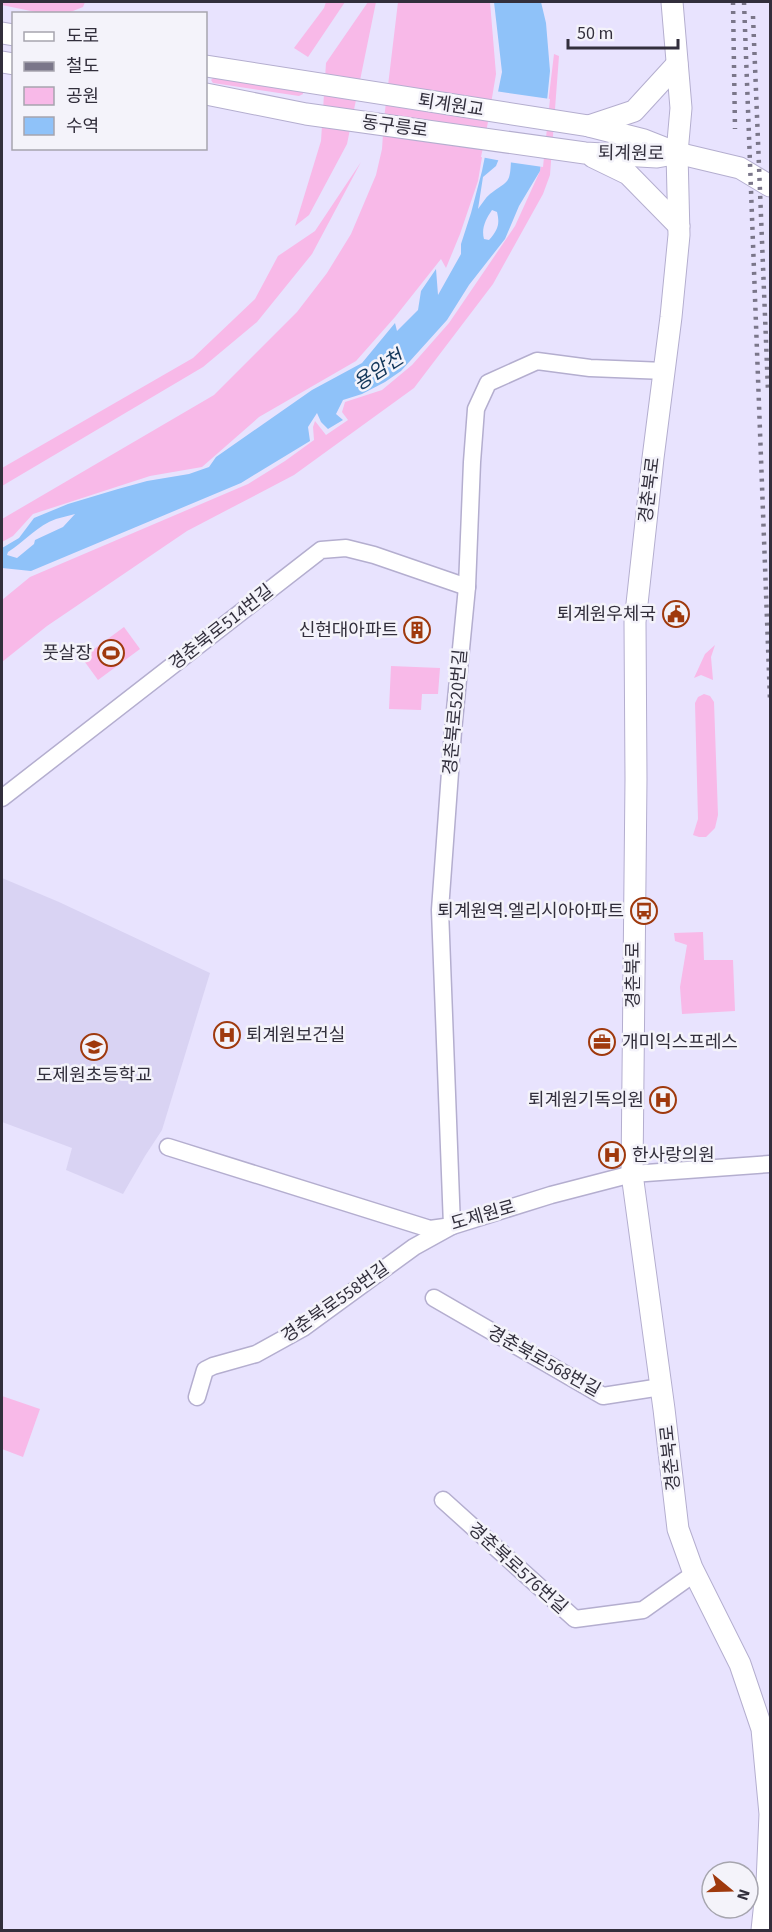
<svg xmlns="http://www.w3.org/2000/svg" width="772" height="1932" font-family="'Source Sans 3','Noto Sans KR',sans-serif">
<rect width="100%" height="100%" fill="#e8e3fe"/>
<path fill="#d9d3f3" d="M2 878 59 902 210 973 162 1130 145 1156 123 1194 66 1170 72 1148 2 1122Z"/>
<g fill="#f8b9e8">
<path d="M2 2H85L83 7 68 13 45 14 2 5Z"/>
<path d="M326 2H345L308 57 294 48 324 8Z"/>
<path d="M368 2H376L347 144 309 215 295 226 321 141 326 63Z"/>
<path d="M398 2H490L496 74 478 181 460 234 446 268 441 259 395 317 356 361 259 417 202 467 150 476 33 514 13 536 2 542V519L214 395 297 312 327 273 351 234 376 175 382 149 384 119Z"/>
<path d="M554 54 559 56 550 175 543 194 493 284 414 388 294 475 187 531 47 626 2 662V600L30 577 248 484 285 461 314 440 313 427 315 421 326 435 348 420 342 412 345 402 382 390 412 365 449 323 515 226 540 171Z"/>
<path d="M214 77 303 91V94L299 96 213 83 211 80Z"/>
<path d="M361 162 312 254 257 322 203 367 2 486V468L193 358 255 299 278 256 315 231Z"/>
<path d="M124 627 140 649 98 680 82 658Z"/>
<path d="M715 645 711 657 713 680 701 675 694 678 705 654Z"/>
<path d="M391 666 440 668 438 694H422L421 710 389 709Z"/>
<path d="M704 694 710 696 714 702 718 815 715 828 706 837H699L693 835 698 819 695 703 698 697Z"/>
<path d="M703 932 704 960H733L735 1011 682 1014 680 987 687 945 675 941 674 933Z"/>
<path d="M2 1396 40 1409 23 1457 2 1449Z"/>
</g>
<path fill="#8fc2f9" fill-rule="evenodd" d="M494 2H541L546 23 550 71 540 171 519 206 505 239 469 285 447 320 401 371 385 382 362 394 343 400 336 414 343 420 328 429 321 422 317 413 308 427 310 441 241 483 31 571 2 568V548L19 538 34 518 68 504 118 489 147 481 189 474 209 467 216 457 312 390 362 363 395 323 397 331 418 310 421 291 436 269 438 295 461 254V244L471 213 482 171 502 72ZM500 156 511 160C510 185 508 180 490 194 485 198 482 204 478 209L483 177 496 166ZM492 210 497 212C500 224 498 230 489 240L484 239C481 228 486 219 492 210ZM75 514 63 527 35 540 34 544 17 558 7 555 8 552C24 542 38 525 56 519 62 517 69 516 75 514Z"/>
<path fill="#e8e3fe" d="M495 91 550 99 543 167 508 162 505 159 502 161 481 157Z"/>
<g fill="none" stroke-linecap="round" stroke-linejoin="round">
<defs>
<g id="minor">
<path d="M2 798 321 550 346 548 374 555 467 587"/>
<path d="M168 1147 430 1229 452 1226 551 1195 632 1174 770 1164"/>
<path d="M434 1298 603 1396 661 1387"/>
<path d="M197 1397 205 1370 213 1366 256 1354 303 1328 414 1247 452 1226 440 910 453 731 467 587 472 462 476 409 488 383 537 361 590 368 665 371"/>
<path d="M443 1500 575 1619 643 1610 695 1573"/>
</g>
<g id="tertiary">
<path d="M672 2 681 108 677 153 679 235 671 317 653 458 635 622 636 779 632 1174 664 1409 678 1529 692 1568 740 1664 762 1729 770 1814 767 1883 762 1930"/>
<path d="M2 33 14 35"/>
<path d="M2 62 14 64"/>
<path d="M206 66 589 126 644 140 677 153 740 168 770 186"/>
<path d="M206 94 306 114 585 153 657 157 674 154"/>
<path d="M589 126 634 111 677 64"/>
<path d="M593 157 628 174 679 226"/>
</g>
</defs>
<use href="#minor" stroke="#b4aecf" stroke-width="19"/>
<use href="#tertiary" stroke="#b4aecf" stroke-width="23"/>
<use href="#minor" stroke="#fff" stroke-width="16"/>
<use href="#tertiary" stroke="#fff" stroke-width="21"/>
<g stroke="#7a7689" stroke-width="4.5" stroke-dasharray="3 6" stroke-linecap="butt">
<path d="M733 2 735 129"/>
<path d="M744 2 770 700"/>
<path d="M753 16 768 391"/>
</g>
</g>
<defs>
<symbol id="civic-ring" viewBox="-11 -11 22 22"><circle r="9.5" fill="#f4f3fa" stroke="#9f390d" stroke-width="1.5"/><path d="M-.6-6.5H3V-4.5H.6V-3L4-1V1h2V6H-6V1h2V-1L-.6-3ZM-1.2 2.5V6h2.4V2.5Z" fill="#9f390d"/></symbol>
<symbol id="building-ring" viewBox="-11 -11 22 22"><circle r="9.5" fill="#f4f3fa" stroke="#9f390d" stroke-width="1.5"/><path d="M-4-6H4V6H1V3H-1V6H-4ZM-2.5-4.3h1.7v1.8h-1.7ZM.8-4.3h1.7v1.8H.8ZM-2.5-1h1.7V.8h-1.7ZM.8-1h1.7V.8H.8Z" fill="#9f390d"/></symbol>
<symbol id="stadium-ring" viewBox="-11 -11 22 22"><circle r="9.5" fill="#f4f3fa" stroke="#9f390d" stroke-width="1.5"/><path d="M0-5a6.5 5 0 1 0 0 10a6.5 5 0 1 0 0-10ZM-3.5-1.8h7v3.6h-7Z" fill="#9f390d"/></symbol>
<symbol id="bus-ring" viewBox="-11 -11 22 22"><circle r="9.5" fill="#f4f3fa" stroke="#9f390d" stroke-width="1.5"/><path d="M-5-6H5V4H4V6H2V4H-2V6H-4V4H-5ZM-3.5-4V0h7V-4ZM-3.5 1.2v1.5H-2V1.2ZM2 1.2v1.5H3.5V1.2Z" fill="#9f390d"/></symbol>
<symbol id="hospital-ring" viewBox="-11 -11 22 22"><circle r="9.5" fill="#f4f3fa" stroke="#9f390d" stroke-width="1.5"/><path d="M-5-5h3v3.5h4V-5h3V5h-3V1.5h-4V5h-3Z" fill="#9f390d"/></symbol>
<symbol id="office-ring" viewBox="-11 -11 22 22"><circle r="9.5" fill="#f4f3fa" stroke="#9f390d" stroke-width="1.5"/><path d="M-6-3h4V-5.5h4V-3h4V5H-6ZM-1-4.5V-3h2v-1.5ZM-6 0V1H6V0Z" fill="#9f390d"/></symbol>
<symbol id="school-ring" viewBox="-11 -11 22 22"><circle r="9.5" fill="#f4f3fa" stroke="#9f390d" stroke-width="1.5"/><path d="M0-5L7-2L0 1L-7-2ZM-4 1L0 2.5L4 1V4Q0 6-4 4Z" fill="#9f390d"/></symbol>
</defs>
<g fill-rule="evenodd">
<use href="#civic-ring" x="661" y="599" width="30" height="30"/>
<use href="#building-ring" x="402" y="615" width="30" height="30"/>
<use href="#stadium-ring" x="96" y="638" width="30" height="30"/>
<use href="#bus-ring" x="629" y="896" width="30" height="30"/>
<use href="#hospital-ring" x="212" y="1020" width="30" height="30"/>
<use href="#office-ring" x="587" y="1027" width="30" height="30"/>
<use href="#school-ring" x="79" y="1032" width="30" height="30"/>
<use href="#hospital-ring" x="648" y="1085" width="30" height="30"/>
<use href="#hospital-ring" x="597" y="1140" width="30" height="30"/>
</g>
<g text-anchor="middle" stroke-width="5" stroke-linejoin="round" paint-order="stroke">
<g font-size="18" fill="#322f3c" stroke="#f4f3fa">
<text transform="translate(451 105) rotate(9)" y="6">퇴계원교</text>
<text transform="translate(395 126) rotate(8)" y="6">동구릉로</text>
<text transform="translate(631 153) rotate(1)" y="6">퇴계원로</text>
<text transform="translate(649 490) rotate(-83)" y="6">경춘북로</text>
<text transform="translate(221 627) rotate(-38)" y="6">경춘북로514번길</text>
<text transform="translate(455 712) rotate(-85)" y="6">경춘북로520번길</text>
<text transform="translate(633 975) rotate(-90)" y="6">경춘북로</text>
<text transform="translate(483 1215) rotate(-16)" y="6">도제원로</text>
<text transform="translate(335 1302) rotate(-35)" y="6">경춘북로558번길</text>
<text transform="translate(544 1361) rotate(29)" y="6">경춘북로568번길</text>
<text transform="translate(670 1458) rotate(-96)" y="6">경춘북로</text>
<text transform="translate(518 1568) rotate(42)" y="6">경춘북로576번길</text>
</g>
<g font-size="18" fill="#322f3c" stroke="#f4f3fa" text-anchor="end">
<text x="656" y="620">퇴계원우체국</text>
<text x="398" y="636">신현대아파트</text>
<text x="92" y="659">풋살장</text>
<text x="624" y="917">퇴계원역.엘리시아아파트</text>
<text x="246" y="1041" text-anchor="start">퇴계원보건실</text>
<text x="622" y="1048" text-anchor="start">개미익스프레스</text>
<text x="94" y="1081" text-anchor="middle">도제원초등학교</text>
<text x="644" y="1106">퇴계원기독의원</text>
<text x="632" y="1161" text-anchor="start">한사랑의원</text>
</g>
<g font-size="20" font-style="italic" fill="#12365a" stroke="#f4f3fa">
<text transform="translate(378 370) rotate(-33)" y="7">용암천</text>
</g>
</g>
<rect width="772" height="1932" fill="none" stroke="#322f3c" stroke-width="6"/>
<rect x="12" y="12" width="195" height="138" fill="#f4f3fa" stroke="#a6a5ae" stroke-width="1.5"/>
<rect x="24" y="32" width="30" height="9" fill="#ffffff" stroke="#a6a5ae" stroke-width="1.5"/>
<text x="66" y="42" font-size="18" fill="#322f3c">도로</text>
<rect x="24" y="62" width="30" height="9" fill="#7a7689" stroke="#a6a5ae" stroke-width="1.5"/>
<text x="66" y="72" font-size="18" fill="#322f3c">철도</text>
<rect x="24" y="87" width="30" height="18" fill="#f8b9e8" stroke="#a6a5ae" stroke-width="1.5"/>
<text x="66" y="102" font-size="18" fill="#322f3c">공원</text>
<rect x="24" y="117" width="30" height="18" fill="#8fc2f9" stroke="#a6a5ae" stroke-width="1.5"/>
<text x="66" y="132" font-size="18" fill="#322f3c">수역</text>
<g transform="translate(730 1890) rotate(109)"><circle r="28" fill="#f4f3fa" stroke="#a6a5ae" stroke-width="1.5"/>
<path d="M0-4.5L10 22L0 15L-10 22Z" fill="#9f390d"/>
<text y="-9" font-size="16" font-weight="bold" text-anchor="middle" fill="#322f3c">N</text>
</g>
<path d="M568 39v9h110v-9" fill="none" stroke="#322f3c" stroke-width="3"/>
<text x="577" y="39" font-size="18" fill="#322f3c" stroke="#f4f3fa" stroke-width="4.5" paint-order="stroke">50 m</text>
</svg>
